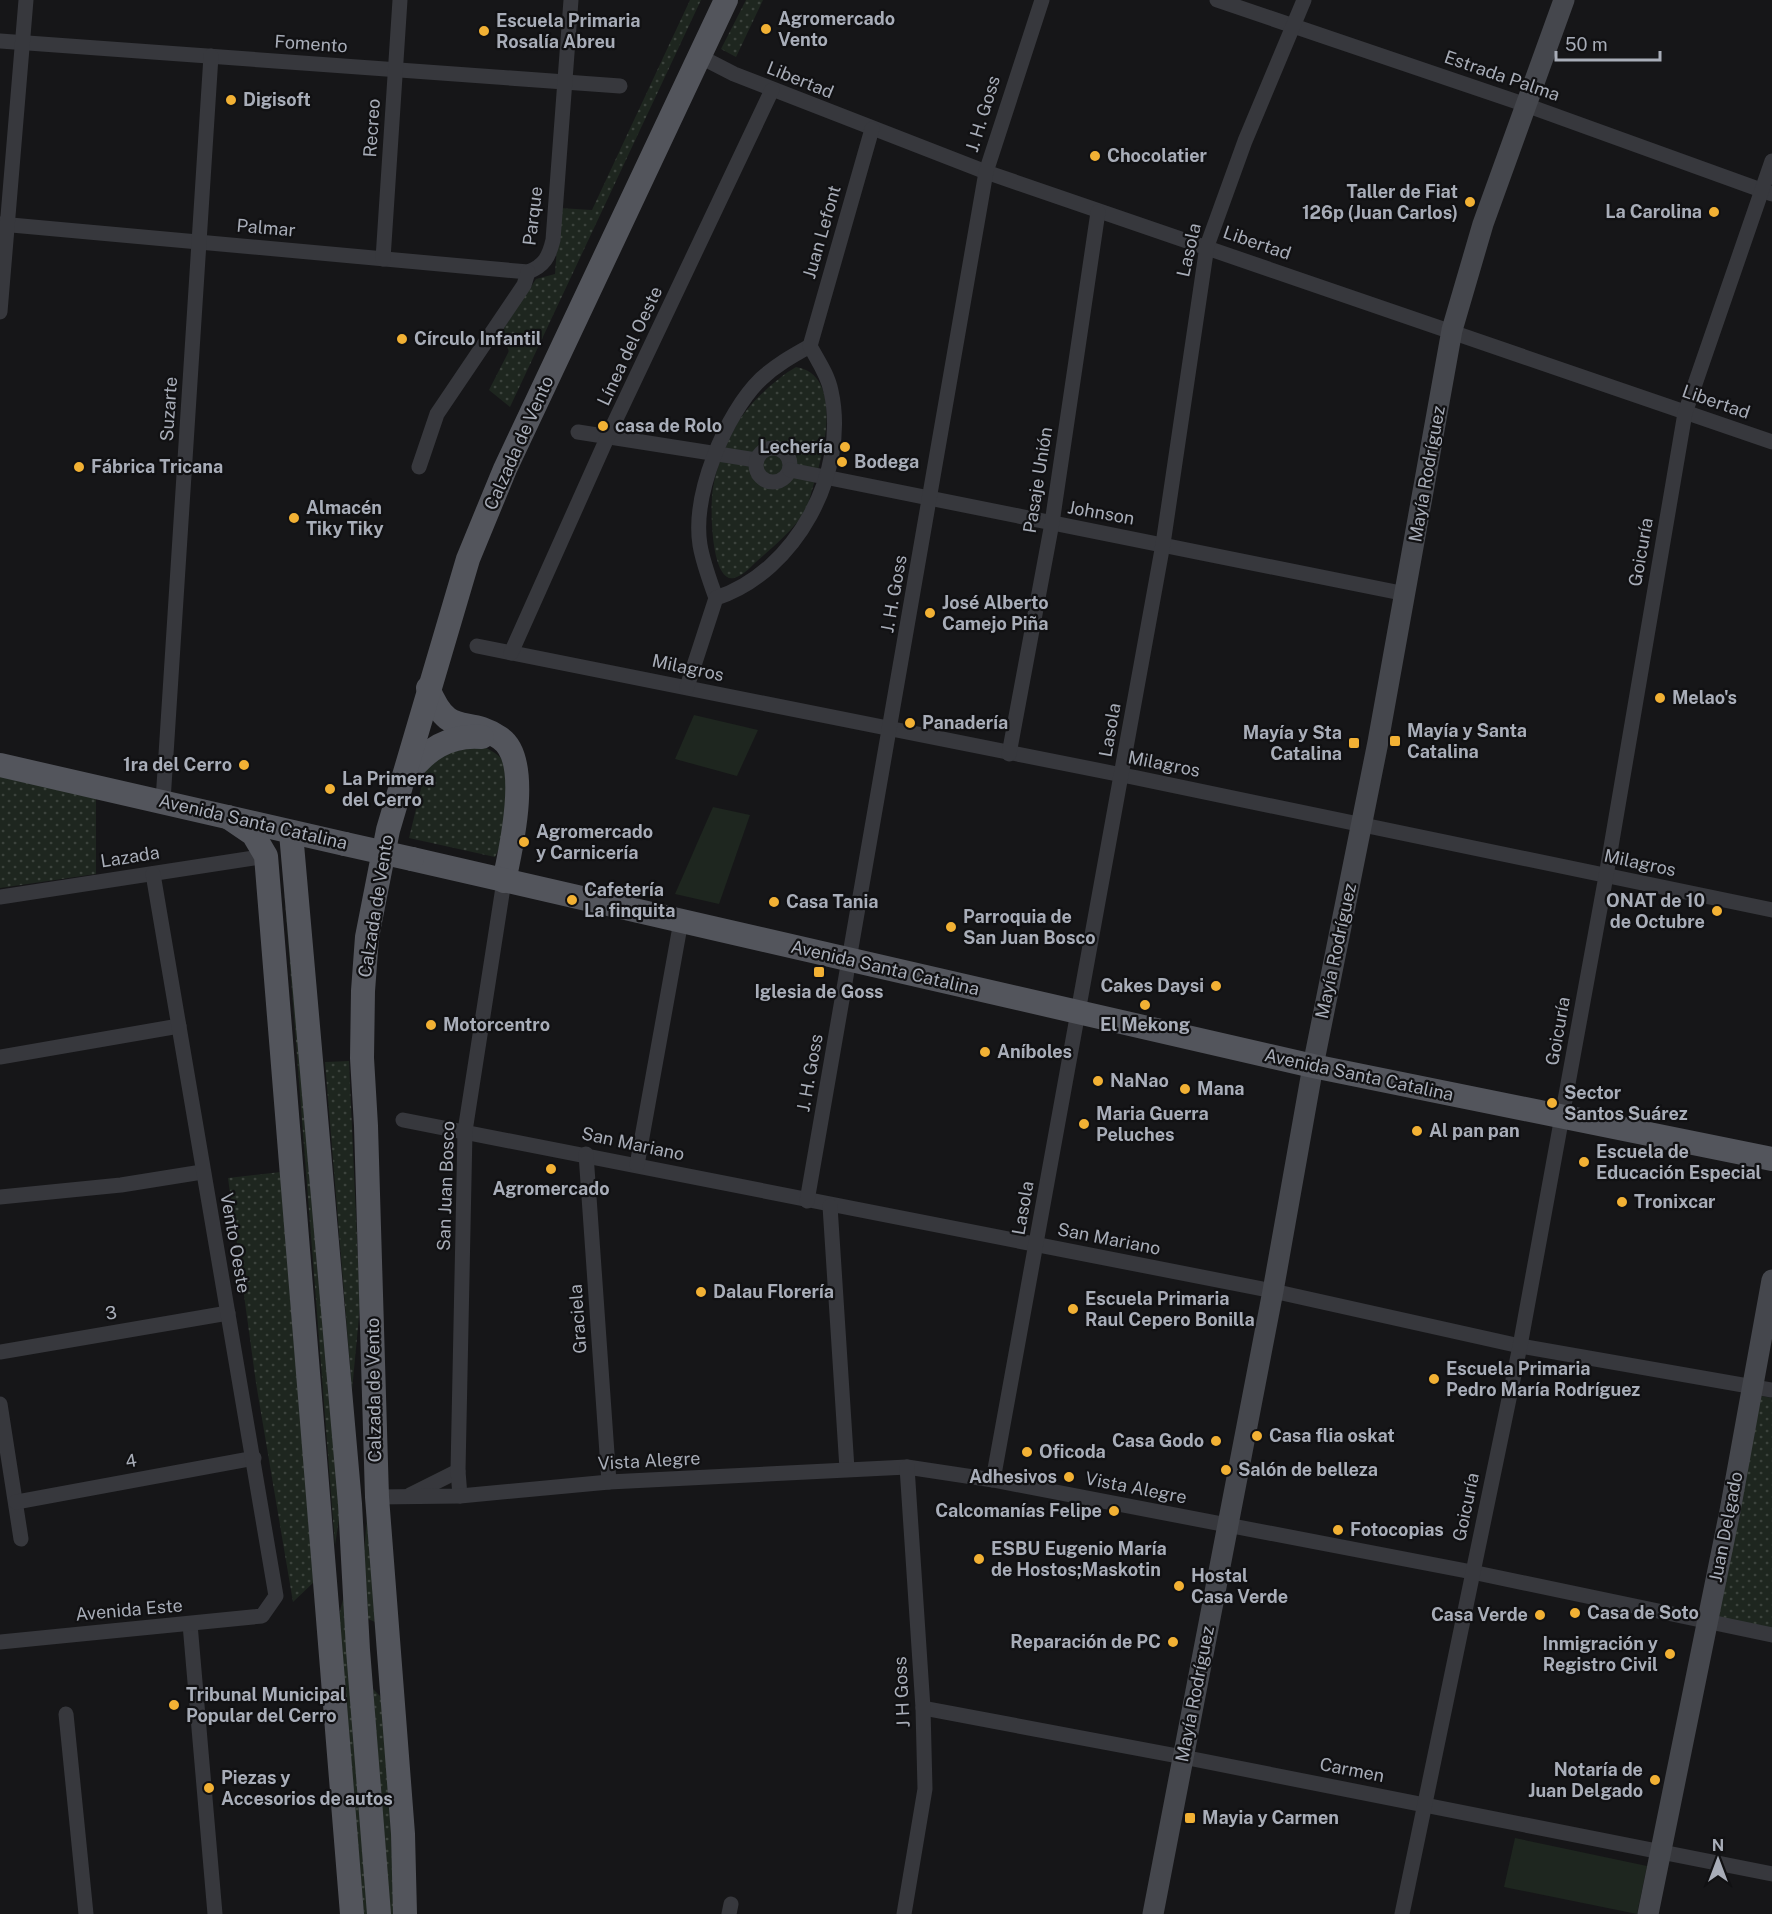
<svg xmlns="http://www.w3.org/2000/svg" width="1772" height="1914" font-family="'Public Sans',sans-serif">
<defs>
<pattern id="grass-dots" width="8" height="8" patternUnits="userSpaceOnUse" patternTransform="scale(1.5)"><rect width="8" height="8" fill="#1e261f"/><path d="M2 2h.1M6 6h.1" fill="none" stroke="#3c433d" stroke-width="1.8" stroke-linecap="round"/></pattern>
</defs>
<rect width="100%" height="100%" fill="#161618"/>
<g fill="url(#grass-dots)">
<path d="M690 0H701L510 407 489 390 509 351 500 334 536 279 555 274 560 208 592 210Z"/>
<path d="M746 0H763L736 57 721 49Z"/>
<path d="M796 367C845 375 823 456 813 487 810 495 809 506 804 513 792 531 772 548 756 562 750 568 742 576 734 578 710 583 710 503 713 488 716 468 725 446 735 428 745 407 775 379 796 367Z"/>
<path d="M482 746C490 750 499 754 504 762 516 781 506 840 495 857L409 838 425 772 441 754Z"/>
<path d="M0 775 96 796V874L0 888Z"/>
<path d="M284 888 341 1507 335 1545Z"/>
<path d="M349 1061 360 1306 352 1390 325 1062Z"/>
<path d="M281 1172 316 1580 293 1602 256 1383 228 1178Z"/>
<path d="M1756 1395 1772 1398V1629L1712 1618Z"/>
<path d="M369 1494 380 1624 368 1619 364 1552Z"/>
<path d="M345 1592 372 1914H364L338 1618Z"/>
<path d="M373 1689 384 1700 395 1914H389Z"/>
</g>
<g fill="#1e261f">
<path d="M694 715 758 730 737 776 675 759Z"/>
<path d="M713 807 750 815 719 904 675 894Z"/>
<path d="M1515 1838 1647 1866 1637 1914 1504 1887Z"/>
</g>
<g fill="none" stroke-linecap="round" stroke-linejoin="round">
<g stroke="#37383d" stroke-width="15">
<path d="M1217 0 1526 105 1772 194"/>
<path d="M0 41 620 86"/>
<path d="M699 56 734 74 986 172 1772 442"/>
<path d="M0 224 528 272C544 266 549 257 553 240L571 0"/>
<path d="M383 259 400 0"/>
<path d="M0 312 26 0"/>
<path d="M578 432 756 460"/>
<circle cx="773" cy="465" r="17"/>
<path d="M419 467 437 414 524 285 528 272"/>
<path d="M790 470 1406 594"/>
<path d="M716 598C710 581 703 563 700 545 692 495 725 414 761 379 776 365 792 356 810 346"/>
<path d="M477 646C692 691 907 733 1122 775 1339 818 1555 866 1772 910"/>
<path d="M511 653 608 436 772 90"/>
<path d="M687 687 716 598C796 572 849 472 831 391 828 375 818 361 810 346L872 129"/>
<path d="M1009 754 1052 523 1098 212"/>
<path d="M163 801 211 56"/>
<path d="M0 897 266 856"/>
<path d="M0 1057 179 1026"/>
<path d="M403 1120 1273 1291 1520 1346 1772 1390"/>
<path d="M586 1154 609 1482"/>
<path d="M637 1165 681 921"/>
<path d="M0 1197 121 1185 202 1172"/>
<path d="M807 1201 986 172 1042 0"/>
<path d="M830 1206 847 1469"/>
<path d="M0 1352 228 1313"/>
<path d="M0 1404 21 1539"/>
<path d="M993 1480 1163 544 1207 246 1245 141 1304 0"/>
<path d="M410 1495 458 1471"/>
<path d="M460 1496 458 1471 465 1131 504 881"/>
<path d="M377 1497 460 1496 609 1482 907 1467 993 1480 1472 1572 1772 1635"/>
<path d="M16 1502 254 1458"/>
<path d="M190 1624 215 1914"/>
<path d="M0 1642 262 1616 276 1596 153 874"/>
<path d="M923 1708 1183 1757 1772 1874"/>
<path d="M66 1714 86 1914"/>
<path d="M729 1914 731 1904"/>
<path d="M904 1914 925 1789 923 1708 907 1467"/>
<path d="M1402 1914 1520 1346 1606 876 1685 413 1772 161"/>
</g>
<g stroke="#45474d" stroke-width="21">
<path d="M1153 1914 1273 1291 1313 1066 1378 742 1452 330 1483 224 1564 0"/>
<path d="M1648 1914 1730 1511 1772 1280"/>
</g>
<g stroke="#53555c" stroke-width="24">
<path d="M428 688C450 741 465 714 500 738 532 759 511 849 504 881"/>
<path d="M0 765 345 844"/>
<path d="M406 777C425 750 449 734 482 737"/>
<path d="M228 817 253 834 266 856 352 1914"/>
<path d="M291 833 350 1504 358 1650 379 1914"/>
<path d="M412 859 1313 1066 1772 1159"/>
<path d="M405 1914 403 1834 377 1497 366 1126 362 1058 363 991 367 937 388 830 468 559 505 469 726 0"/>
</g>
<path stroke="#53555c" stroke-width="24" d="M345 844 412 859"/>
</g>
<g fill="#f2b134" stroke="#111113" stroke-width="2">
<circle cx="766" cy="29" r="6"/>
<circle cx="484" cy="31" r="6"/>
<circle cx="231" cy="100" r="6"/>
<circle cx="1095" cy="156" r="6"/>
<circle cx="1470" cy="202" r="6"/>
<circle cx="1714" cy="212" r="6"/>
<circle cx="402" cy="339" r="6"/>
<circle cx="603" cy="426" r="6"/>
<circle cx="845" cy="447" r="6"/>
<circle cx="842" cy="462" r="6"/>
<circle cx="79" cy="467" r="6"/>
<circle cx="294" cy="518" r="6"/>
<circle cx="930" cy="613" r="6"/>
<circle cx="1660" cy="698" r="6"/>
<circle cx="910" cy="723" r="6"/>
<rect x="1389" y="735" width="12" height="12" rx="3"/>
<rect x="1348" y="737" width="12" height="12" rx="3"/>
<circle cx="244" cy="765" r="6"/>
<circle cx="330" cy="789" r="6"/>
<circle cx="524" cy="842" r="6"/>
<circle cx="572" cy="900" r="6"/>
<circle cx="774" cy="902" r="6"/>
<circle cx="1717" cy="911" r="6"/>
<circle cx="951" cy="927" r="6"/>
<rect x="813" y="966" width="12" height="12" rx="3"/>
<circle cx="1216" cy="986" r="6"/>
<circle cx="1145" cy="1005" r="6"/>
<circle cx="431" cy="1025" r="6"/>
<circle cx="985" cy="1052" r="6"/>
<circle cx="1098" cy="1081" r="6"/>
<circle cx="1185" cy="1089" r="6"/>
<circle cx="1552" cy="1103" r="6"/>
<circle cx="1084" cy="1124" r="6"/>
<circle cx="1417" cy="1131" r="6"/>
<circle cx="1584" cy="1162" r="6"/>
<circle cx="551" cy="1169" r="6"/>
<circle cx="1622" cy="1202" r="6"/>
<circle cx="701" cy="1292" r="6"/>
<circle cx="1073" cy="1309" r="6"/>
<circle cx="1434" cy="1379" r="6"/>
<circle cx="1257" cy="1436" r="6"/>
<circle cx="1216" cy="1441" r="6"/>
<circle cx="1027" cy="1452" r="6"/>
<circle cx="1226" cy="1470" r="6"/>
<circle cx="1069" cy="1477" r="6"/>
<circle cx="1114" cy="1511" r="6"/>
<circle cx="1338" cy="1530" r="6"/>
<circle cx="979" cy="1559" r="6"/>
<circle cx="1179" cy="1586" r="6"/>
<circle cx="1575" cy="1613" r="6"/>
<circle cx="1540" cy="1615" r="6"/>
<circle cx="1173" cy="1642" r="6"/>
<circle cx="1670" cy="1654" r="6"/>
<circle cx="174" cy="1705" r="6"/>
<circle cx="1655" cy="1780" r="6"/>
<circle cx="209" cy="1788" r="6"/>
<rect x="1184" y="1812" width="12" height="12" rx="3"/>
</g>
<g text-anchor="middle" stroke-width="4.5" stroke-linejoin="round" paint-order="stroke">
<g font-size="18" font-weight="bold" fill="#a8adb8" stroke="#111113" text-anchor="start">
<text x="778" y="25">Agromercado<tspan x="778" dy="21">Vento</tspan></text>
<text x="496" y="27">Escuela Primaria<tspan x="496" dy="21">Rosalía Abreu</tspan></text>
<text x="243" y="106">Digisoft</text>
<text x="1107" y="162">Chocolatier</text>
<text x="1458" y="198" text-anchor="end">Taller de Fiat<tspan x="1458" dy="21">126p (Juan Carlos)</tspan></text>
<text x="1702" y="218" text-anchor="end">La Carolina</text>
<text x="414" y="345">Círculo Infantil</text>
<text x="615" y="432">casa de Rolo</text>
<text x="833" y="453" text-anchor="end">Lechería</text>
<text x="854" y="468">Bodega</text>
<text x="91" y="473">Fábrica Tricana</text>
<text x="306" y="514">Almacén<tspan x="306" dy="21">Tiky Tiky</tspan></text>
<text x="942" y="609">José Alberto<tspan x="942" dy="21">Camejo Piña</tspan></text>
<text x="1672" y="704">Melao's</text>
<text x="922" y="729">Panadería</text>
<text x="1407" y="737">Mayía y Santa<tspan x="1407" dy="21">Catalina</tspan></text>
<text x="1342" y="739" text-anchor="end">Mayía y Sta<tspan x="1342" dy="21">Catalina</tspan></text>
<text x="232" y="771" text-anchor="end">1ra del Cerro</text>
<text x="342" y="785">La Primera<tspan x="342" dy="21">del Cerro</tspan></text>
<text x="536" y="838">Agromercado<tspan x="536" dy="21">y Carnicería</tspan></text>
<text x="584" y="896">Cafetería<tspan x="584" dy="21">La finquita</tspan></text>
<text x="1705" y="907" text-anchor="end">ONAT de 10<tspan x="1705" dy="21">de Octubre</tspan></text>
<text x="786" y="908">Casa Tania</text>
<text x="963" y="923">Parroquia de<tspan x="963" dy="21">San Juan Bosco</tspan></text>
<text x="1204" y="992" text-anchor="end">Cakes Daysi</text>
<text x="819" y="998" text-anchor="middle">Iglesia de Goss</text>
<text x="443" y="1031">Motorcentro</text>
<text x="1145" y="1031" text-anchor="middle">El Mekong</text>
<text x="997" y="1058">Aníboles</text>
<text x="1110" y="1087">NaNao</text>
<text x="1197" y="1095">Mana</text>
<text x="1564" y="1099">Sector<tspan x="1564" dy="21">Santos Suárez</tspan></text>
<text x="1096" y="1120">Maria Guerra<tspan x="1096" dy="21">Peluches</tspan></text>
<text x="1429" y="1137">Al pan pan</text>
<text x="1596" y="1158">Escuela de<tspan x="1596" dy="21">Educación Especial</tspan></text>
<text x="551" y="1195" text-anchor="middle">Agromercado</text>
<text x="1634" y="1208">Tronixcar</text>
<text x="713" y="1298">Dalau Florería</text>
<text x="1085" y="1305">Escuela Primaria<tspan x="1085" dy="21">Raul Cepero Bonilla</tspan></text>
<text x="1446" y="1375">Escuela Primaria<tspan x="1446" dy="21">Pedro María Rodríguez</tspan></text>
<text x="1269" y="1442">Casa flia oskat</text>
<text x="1204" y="1447" text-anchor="end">Casa Godo</text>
<text x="1039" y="1458">Oficoda</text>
<text x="1238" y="1476">Salón de belleza</text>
<text x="1057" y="1483" text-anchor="end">Adhesivos</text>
<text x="1102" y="1517" text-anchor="end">Calcomanías Felipe</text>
<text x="1350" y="1536">Fotocopias</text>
<text x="991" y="1555">ESBU Eugenio María<tspan x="991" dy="21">de Hostos;Maskotin</tspan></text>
<text x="1191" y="1582">Hostal<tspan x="1191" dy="21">Casa Verde</tspan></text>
<text x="1587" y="1619">Casa de Soto</text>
<text x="1528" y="1621" text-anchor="end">Casa Verde</text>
<text x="1161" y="1648" text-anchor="end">Reparación de PC</text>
<text x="1658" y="1650" text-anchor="end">Inmigración y<tspan x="1658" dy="21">Registro Civil</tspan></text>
<text x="186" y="1701">Tribunal Municipal<tspan x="186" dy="21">Popular del Cerro</tspan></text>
<text x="1643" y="1776" text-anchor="end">Notaría de<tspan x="1643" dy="21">Juan Delgado</tspan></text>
<text x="221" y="1784">Piezas y<tspan x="221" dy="21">Accesorios de autos</tspan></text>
<text x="1202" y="1824">Mayia y Carmen</text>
</g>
<g font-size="18" fill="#a8adb8" stroke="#111113">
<text transform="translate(311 44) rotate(4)" y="6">Fomento</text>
<text transform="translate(1502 76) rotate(19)" y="6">Estrada Palma</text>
<text transform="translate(800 80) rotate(22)" y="6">Libertad</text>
<text transform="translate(983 114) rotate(-73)" y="6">J. H. Goss</text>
<text transform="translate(372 128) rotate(-86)" y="6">Recreo</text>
<text transform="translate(533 216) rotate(-83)" y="6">Parque</text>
<text transform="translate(266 228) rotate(5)" y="6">Palmar</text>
<text transform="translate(822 232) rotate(-74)" y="6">Juan Lefont</text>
<text transform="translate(1257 243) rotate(19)" y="6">Libertad</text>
<text transform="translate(1189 250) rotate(-77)" y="6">Lasola</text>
<text transform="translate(630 346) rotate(-65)" y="6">Línea del Oeste</text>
<text transform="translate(1716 402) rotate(19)" y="6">Libertad</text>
<text transform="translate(169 409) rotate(-86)" y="6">Suzarte</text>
<text transform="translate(519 443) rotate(-66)" y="6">Calzada de Vento</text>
<text transform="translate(1427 474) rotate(-80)" y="6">Mayía Rodríguez</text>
<text transform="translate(1038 480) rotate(-81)" y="6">Pasaje Unión</text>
<text transform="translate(1101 513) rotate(10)" y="6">Johnson</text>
<text transform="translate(1641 552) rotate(-80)" y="6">Goicuría</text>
<text transform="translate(894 594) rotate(-80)" y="6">J. H. Goss</text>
<text transform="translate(688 668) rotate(12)" y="6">Milagros</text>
<text transform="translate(1110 730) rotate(-80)" y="6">Lasola</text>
<text transform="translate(1164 764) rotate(11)" y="6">Milagros</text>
<text transform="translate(253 822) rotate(13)" y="6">Avenida Santa Catalina</text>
<text transform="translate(130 857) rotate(-9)" y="6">Lazada</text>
<text transform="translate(1640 863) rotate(12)" y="6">Milagros</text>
<text transform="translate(376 906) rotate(-81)" y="6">Calzada de Vento</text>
<text transform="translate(1336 951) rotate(-78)" y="6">Mayía Rodríguez</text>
<text transform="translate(885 968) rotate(13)" y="6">Avenida Santa Catalina</text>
<text transform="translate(1558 1031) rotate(-80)" y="6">Goicuría</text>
<text transform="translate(810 1073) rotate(-80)" y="6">J. H. Goss</text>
<text transform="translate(1359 1075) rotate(12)" y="6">Avenida Santa Catalina</text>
<text transform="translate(633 1144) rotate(12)" y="6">San Mariano</text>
<text transform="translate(446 1186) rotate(-88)" y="6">San Juan Bosco</text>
<text transform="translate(1023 1208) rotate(-80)" y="6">Lasola</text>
<text transform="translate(1109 1239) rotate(11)" y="6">San Mariano</text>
<text transform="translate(235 1243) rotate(80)" y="6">Vento Oeste</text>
<text transform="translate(111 1313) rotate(-10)" y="6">3</text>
<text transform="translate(578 1319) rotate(-94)" y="6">Graciela</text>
<text transform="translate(374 1390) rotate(-91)" y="6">Calzada de Vento</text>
<text transform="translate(131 1461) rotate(-10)" y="6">4</text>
<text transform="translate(649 1461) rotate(-3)" y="6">Vista Alegre</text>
<text transform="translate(1136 1488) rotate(11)" y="6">Vista Alegre</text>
<text transform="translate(1466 1507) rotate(-78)" y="6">Goicuría</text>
<text transform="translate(1726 1527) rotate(-79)" y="6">Juan Delgado</text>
<text transform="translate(129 1610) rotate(-5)" y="6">Avenida Este</text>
<text transform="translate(902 1692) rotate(-93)" y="6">J H Goss</text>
<text transform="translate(1195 1694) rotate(-79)" y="6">Mayía Rodríguez</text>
<text transform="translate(1352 1770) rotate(11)" y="6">Carmen</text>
</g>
</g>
<g transform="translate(1718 1860)" stroke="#111113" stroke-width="4.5" paint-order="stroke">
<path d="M0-4.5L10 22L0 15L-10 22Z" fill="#a8adb8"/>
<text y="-9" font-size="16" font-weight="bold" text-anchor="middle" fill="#a8adb8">N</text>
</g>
<path d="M1556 51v9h104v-9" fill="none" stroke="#a8adb8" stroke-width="3"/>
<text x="1565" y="51" font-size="18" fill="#a8adb8" stroke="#111113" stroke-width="4.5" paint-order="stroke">50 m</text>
</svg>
